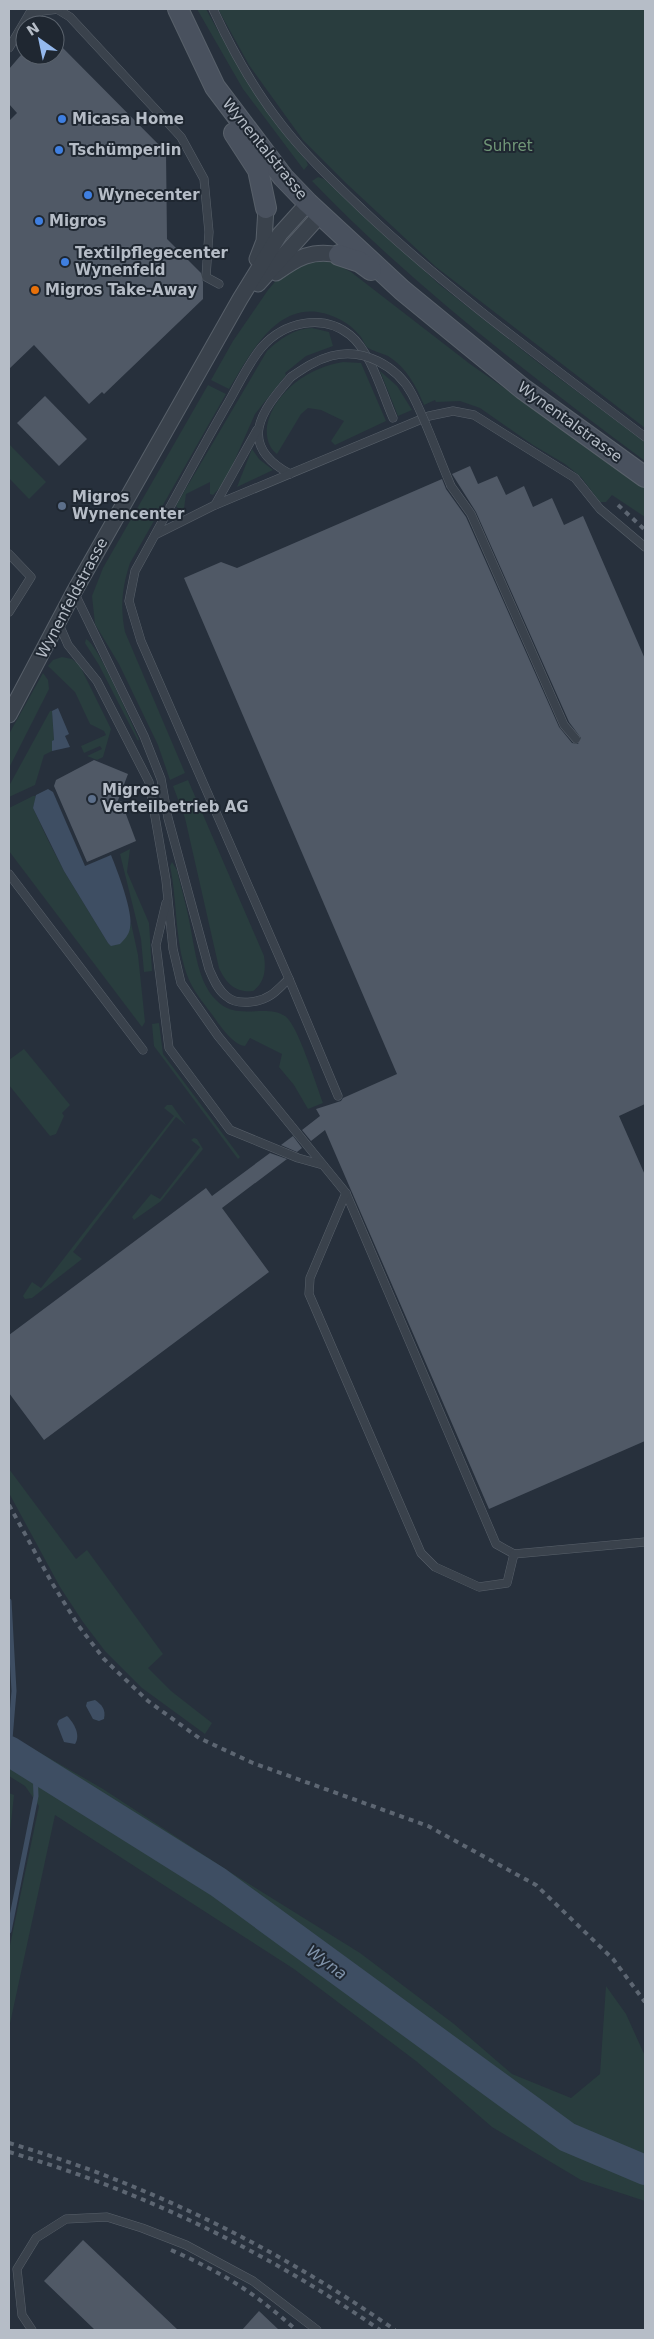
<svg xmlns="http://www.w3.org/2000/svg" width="654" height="2339" font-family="'DejaVu Sans',sans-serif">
<rect width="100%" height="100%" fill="#27303c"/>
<g fill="#293d3e">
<path d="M197 9H206C235 62 265 115 306 160L308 165 304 170 243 89Z"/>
<path d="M218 9H645V428L436 267 347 184 303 140 249 65Z"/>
<path d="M318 177 324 179 440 285 540 364 645 442V461C528 374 413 286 312 181Z"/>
<path d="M308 260 330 261 351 272 470 364 645 487V517L612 495 606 502H600L581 477 565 464 533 445 480 408 460 401 436 402 435 400 424 405C416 386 407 368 388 356 382 353 372 351 367 347 365 345 363 340 361 337 356 331 349 324 341 320 283 289 253 349 229 389L211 380 233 341 268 290 280 276Z"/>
<path d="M312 328 329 332 333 346 306 356 285 373 286 375 255 414 225 482 213 495 210 494V482L186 494 184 509 180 510 176 506 178 502 267 351C280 339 293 329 312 328Z"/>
<path d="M343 362 361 363 386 421 335 445 331 441 344 421 321 410 308 408 301 414 277 454C268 447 266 437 267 426 274 391 310 367 343 362Z"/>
<path d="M380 371 397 386 412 410 398 416Z"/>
<path d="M208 385 226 394 130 563C122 587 120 607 125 632L185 773 170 780 158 745 119 664 95 624 92 596 103 568Z"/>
<path d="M9 444 46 482 29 499 9 478Z"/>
<path d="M252 449 259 459 273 470 237 487Z"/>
<path d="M86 639C98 644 131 722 139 739L138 741 99 665 85 643Z"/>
<path d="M62 657 72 659 80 666 111 729 103 757 97 760 87 756 102 749 100 746 84 753 81 746 106 735 104 731 90 724 75 692 48 666 53 660Z"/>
<path d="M43 673 48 680 49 689 9 768V734Z"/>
<path d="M50 711H52L54 740 52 742V751L44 755 35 785 9 797V786Z"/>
<path d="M188 780 264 956C266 969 265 983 253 991 235 993 226 983 219 968L185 818 173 786Z"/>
<path d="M33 796H36L33 808 48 840 64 871 108 943 111 945 130 928 131 923 138 955 145 1022 142 1027 9 851V808Z"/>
<path d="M130 849 127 872 149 923 152 971 144 972 141 939 120 854Z"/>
<path d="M172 862 177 870C181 888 187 907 190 925 195 950 198 982 216 1000 237 1022 265 1003 285 1016 298 1025 316 1085 323 1103L308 1109 294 1085 279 1067 282 1054 250 1038 245 1046C236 1046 224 1031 218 1023 209 1009 197 997 190 982 174 946 178 903 170 866Z"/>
<path d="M159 1023 163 1054 240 1157 238 1159 154 1046 152 1024Z"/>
<path d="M24 1049 70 1105 62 1113 64 1116 56 1134 50 1136 9 1085V1060Z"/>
<path d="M167 1105H172L186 1125 176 1117 73 1252 82 1259 32 1298 25 1299 23 1296 32 1282 41 1288 174 1116 164 1108Z"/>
<path d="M194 1138 197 1139 203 1149 161 1201 134 1220 132 1217 151 1194 160 1199 200 1147 191 1140Z"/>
<path d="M9 1469 76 1559 87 1550 163 1654 148 1668 171 1691 212 1723 205 1734 142 1688 105 1651 83 1622 60 1587 9 1493Z"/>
<path d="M18 1740 103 1789 230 1872 360 1953 454 2024 512 2074 571 2098 600 2074 606 1986 626 2014 645 2056V2201L581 2180 492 2127 416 2061 294 1969 55 1815 9 2028V1950L39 1806 25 1786 9 1776V1751Z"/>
<path d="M9 1793 14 1795 9 1840Z"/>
</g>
<g fill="#3e4e63">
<path d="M58 708 69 734 65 736 70 747 52 751V741L54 740 52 711Z"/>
<path d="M48 789 53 792 85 866 111 855C117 870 134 913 130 928 129 935 124 940 120 944L111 946 108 943 64 871 33 808 36 795Z"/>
<path d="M95 1700C102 1705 106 1709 104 1719L99 1721 93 1719 86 1706 87 1702Z"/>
<path d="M67 1716C74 1723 81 1735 75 1744L64 1742 57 1724 59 1720Z"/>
</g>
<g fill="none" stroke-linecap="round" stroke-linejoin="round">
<g stroke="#3e4e63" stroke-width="5">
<path d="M9 1601 14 1691 9 1751"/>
<path d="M9 1931 36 1796 35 1769"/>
</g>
<path stroke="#3e4e63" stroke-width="30" d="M9 1751 218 1882 567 2137 645 2170"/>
</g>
<g fill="#505966">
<path d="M55 40 166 152 167 239 201 273 203 282V299L104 394 102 392 89 404 34 345 9 369V121L17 113 9 104V69L21 55H55Z"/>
<path d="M45 396 87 439 59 466 17 423Z"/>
<path d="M470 466 478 484 497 476 506 495 524 486 533 507 552 498 564 525 583 516 645 659V1104L619 1116 645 1175V1441L489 1509 325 1130 311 1141 302 1130 320 1116 316 1109 341 1101 343 1098 397 1074 184 578 221 562 237 568 442 479 446 489 466 517 559 727 572 743 578 744 581 738 569 722 476 512 452 474Z"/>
<path d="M94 760 128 774 117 803 121 801 136 841 87 862 54 786 56 780Z"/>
<path d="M293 1136 302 1148 297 1152 281 1145Z"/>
<path d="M270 1153 287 1159 222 1208 269 1272 44 1440 9 1393V1335L206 1188 212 1196Z"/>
<path d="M83 2240 178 2330H95L44 2281Z"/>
<path d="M259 2311 279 2330H242Z"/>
</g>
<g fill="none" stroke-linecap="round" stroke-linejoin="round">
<defs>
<g id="lane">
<path d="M57 9 70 17 181 137 204 179 209 232 206 277 219 284"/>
<path d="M213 9C231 48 255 91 282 125 306 156 335 183 363 210 451 293 549 364 645 437"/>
<path d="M27 20 42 11 59 9"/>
<path d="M9 48 32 9"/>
<path d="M290 474C237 445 260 412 291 377"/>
<path d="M451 486 471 514 564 725 576 739"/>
<path d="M215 505 257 430"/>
<path d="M155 535 215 505 429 416 453 411 474 415 575 478 600 509 645 547"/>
<path d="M9 554 31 577 9 612"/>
<path d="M74 592 144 736 161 779 168 818 209 969C213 978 217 989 226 996 237 1006 259 1003 271 995 277 991 283 984 289 979L141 641 129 601 135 571C165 517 194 462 225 408 236 390 248 363 262 347 284 322 323 313 350 335 371 352 382 393 393 418"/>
<path d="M58 622 68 645 97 681 149 782 166 880 173 949 181 983 218 1036 346 1193 496 1544 514 1554"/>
<path d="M9 874 143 1050"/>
<path d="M166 903 156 945 169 1048 230 1130 298 1158 323 1165"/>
<path d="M289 979 338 1096"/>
<path d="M346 1193 310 1278 309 1294 421 1553 435 1567 479 1587 507 1583 514 1554 645 1542"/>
<path d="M32 2330 22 2315 17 2269 36 2238 66 2219 107 2217 142 2228 186 2245 253 2281 317 2330"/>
</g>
<g id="street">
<path d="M257 259 264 241 266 208"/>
<path d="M276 273C297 258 312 249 339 255"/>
<path d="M258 284 321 214"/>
<path d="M9 715 74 592 240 299 280 234 308 203"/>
</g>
<g id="secondary">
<path d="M178 9 215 87 283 177 308 203 402 290 452 331 523 389 645 477"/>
<path d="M234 133 258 170 266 208"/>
<path d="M339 255 360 262 371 270"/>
</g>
</defs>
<use href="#lane" stroke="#58606a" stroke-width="9"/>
<use href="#street" stroke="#58606a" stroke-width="17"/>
<use href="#secondary" stroke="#58606a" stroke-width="22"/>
<use href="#lane" stroke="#3a424c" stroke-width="8"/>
<use href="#street" stroke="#3a424c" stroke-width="15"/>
<use href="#secondary" stroke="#49515e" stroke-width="20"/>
<g stroke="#5d6672" stroke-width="4" stroke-dasharray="5 5" stroke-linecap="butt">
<path d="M618 505 645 530"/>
<path d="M9 1505 52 1583 78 1625 104 1659 148 1701 199 1738 253 1763 428 1826 536 1885 613 1959 645 2002"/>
<path d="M9 2143C148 2184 276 2247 395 2330"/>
<path d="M9 2152C142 2191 266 2251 380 2330"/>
<path d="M171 2250C223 2273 254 2292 296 2330"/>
</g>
<defs>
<path id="lane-bridge" d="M291 377C304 368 316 360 331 356 363 347 397 366 412 394 427 423 438 456 451 486"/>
</defs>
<use href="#lane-bridge" stroke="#58606a" stroke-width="9" stroke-linecap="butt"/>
<use href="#lane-bridge" stroke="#3a424c" stroke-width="8"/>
</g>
<g fill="#3f7fe0" stroke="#1f2731" stroke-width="2">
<circle cx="62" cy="119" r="5"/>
<circle cx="59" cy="150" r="5"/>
<circle cx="88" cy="195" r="5"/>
<circle cx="39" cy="221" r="5"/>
<circle cx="65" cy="262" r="5"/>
</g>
<circle fill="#e8710a" stroke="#1f2731" stroke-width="2" cx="35" cy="290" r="5"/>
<g fill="#5c6f8a" stroke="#1f2731" stroke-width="2">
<circle cx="62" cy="506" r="5"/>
<circle cx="92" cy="799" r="5"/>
</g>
<g text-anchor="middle" stroke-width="4" stroke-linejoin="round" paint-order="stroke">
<g font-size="15" font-weight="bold" fill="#b6bdc7" stroke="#1f2731" text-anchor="start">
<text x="72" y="124">Micasa Home</text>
<text x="69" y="155">Tschümperlin</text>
<text x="98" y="200">Wynecenter</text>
<text x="49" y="226">Migros</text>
<text x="75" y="258">Textilpflegecenter<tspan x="75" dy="17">Wynenfeld</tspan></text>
<text x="45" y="295">Migros Take-Away</text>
<text x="72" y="502">Migros<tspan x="72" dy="17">Wynencenter</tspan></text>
<text x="102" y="795">Migros<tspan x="102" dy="17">Verteilbetrieb AG</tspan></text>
</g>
<g font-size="15" fill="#709677" stroke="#1f2731">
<text x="508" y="151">Suhret</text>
</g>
<g font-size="15" fill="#b6bdc7" stroke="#1f2731">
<text transform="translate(265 149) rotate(51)" y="5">Wynentalstrasse</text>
<text transform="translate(570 422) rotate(36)" y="5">Wynentalstrasse</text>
<text transform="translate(72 598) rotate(-62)" y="5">Wynenfeldstrasse</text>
</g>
<g font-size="16" font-style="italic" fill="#8194ab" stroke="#1f2731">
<text transform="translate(327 1962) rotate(36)" y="6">Wyna</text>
</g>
</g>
<rect width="654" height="2339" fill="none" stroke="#b6bdc7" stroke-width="20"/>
<g transform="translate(40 40) rotate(327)"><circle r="24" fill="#1f2731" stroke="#5b636d"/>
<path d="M0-4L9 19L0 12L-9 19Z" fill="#95b9ed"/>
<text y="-8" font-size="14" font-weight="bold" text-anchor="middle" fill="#b6bdc7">N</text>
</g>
</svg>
